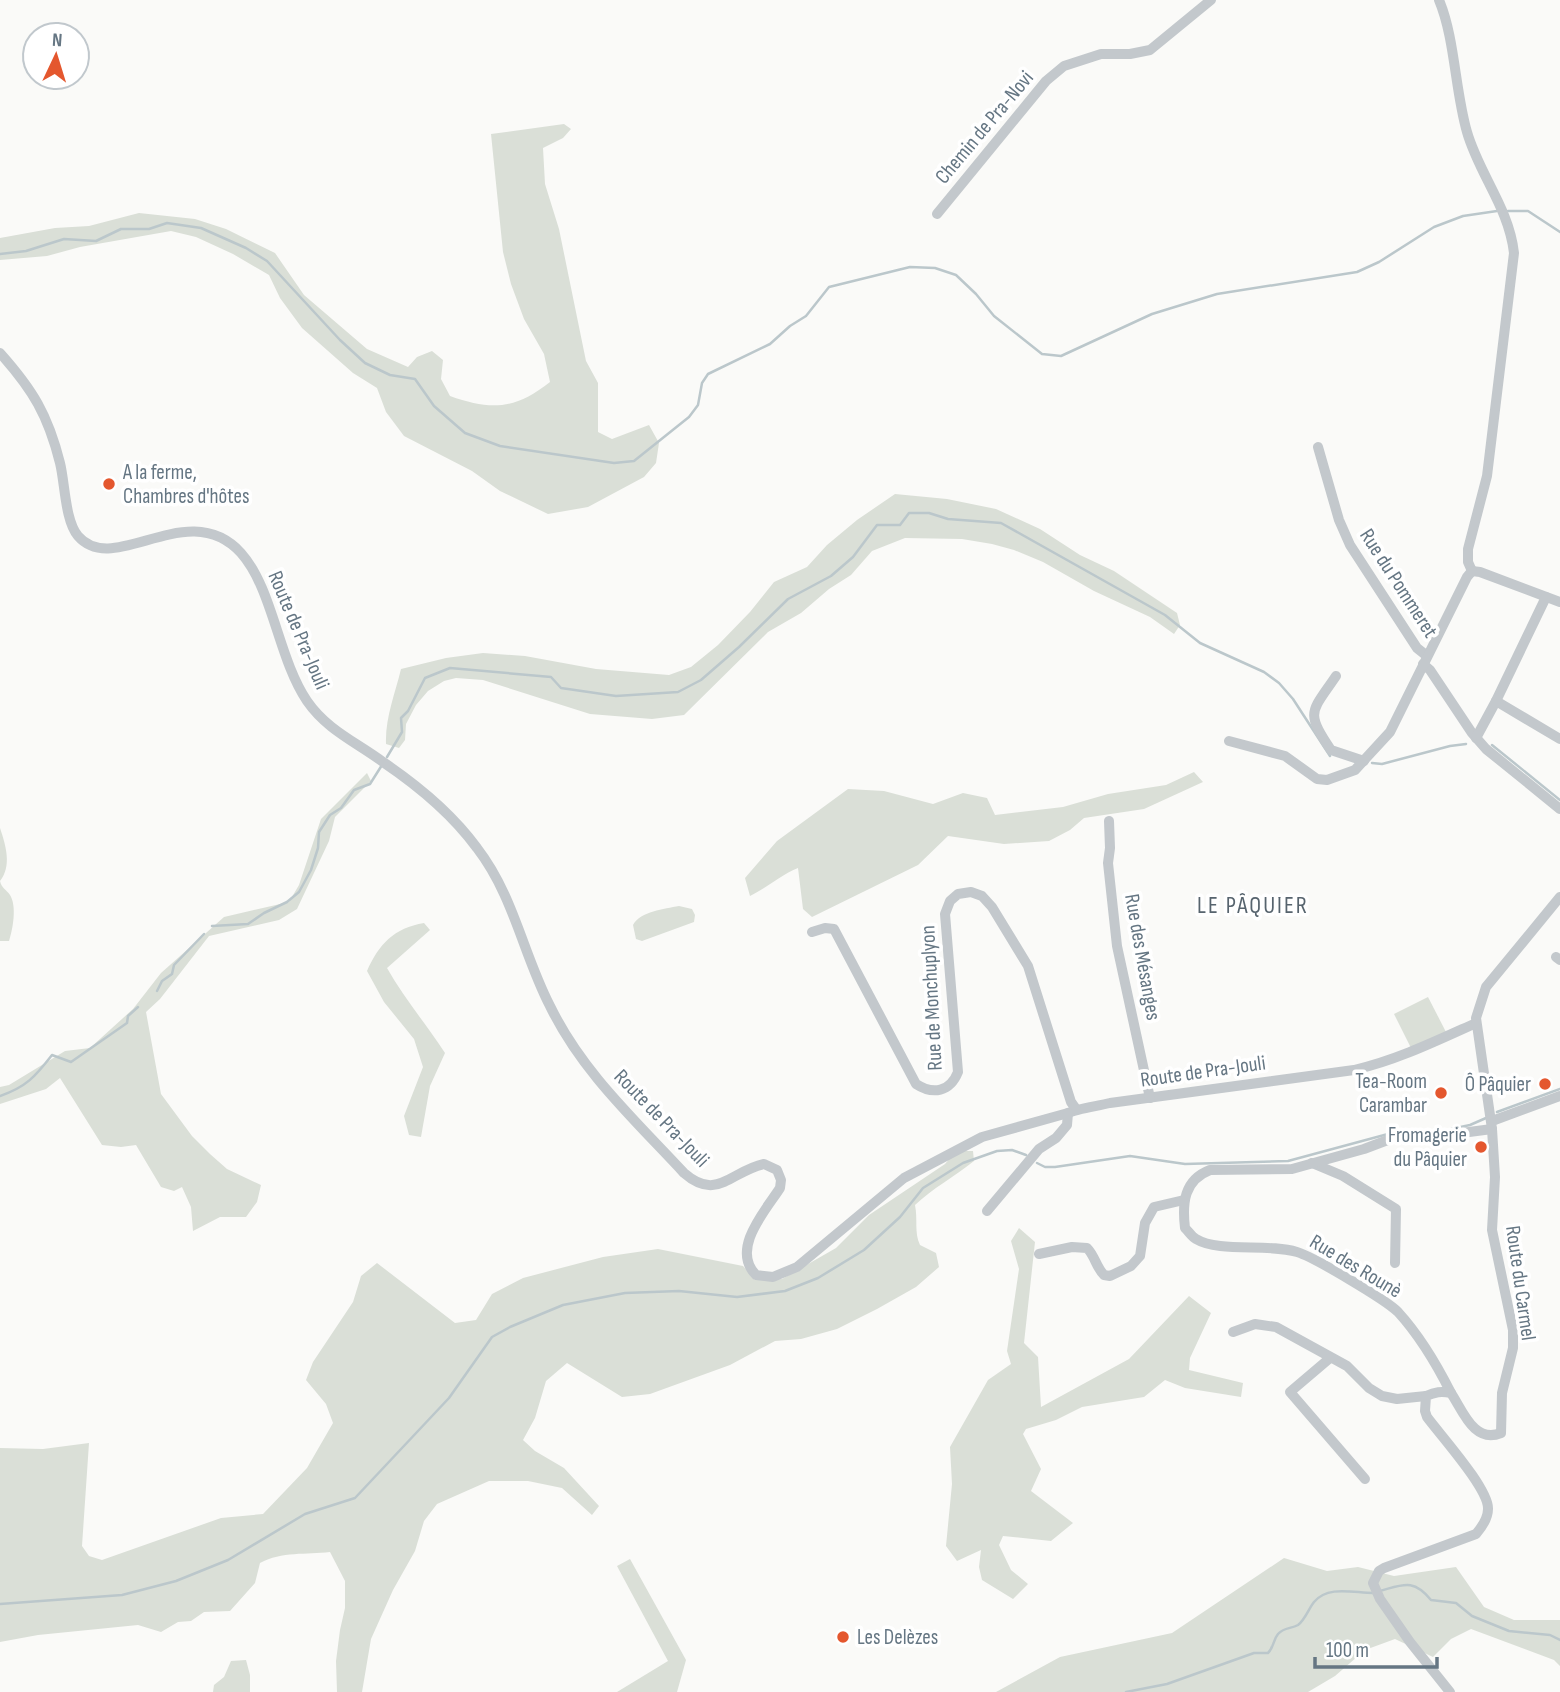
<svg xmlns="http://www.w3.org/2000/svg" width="1560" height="1692" font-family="'Sofia Sans Condensed',sans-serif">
<rect width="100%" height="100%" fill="#fafaf8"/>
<g fill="#dadfd7">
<path d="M564 124 571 129 563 138 543 148 545 184 559 229 586 361 598 383V432L612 439 649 425 659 443 656 463 644 477 588 507 548 514 500 491 472 471 404 436 386 412 377 388 353 373 302 328 280 298 269 275 233 254 196 237 171 231 80 247 47 256 0 260V238L55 228 89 226 139 213 195 219 226 229 275 253 304 295 367 349 408 367 417 357 432 351 443 360 441 379 450 396C492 411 516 409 550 382L544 354 524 319 511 284 503 252 491 134Z"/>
<path d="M895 494 947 499 996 509 1040 529 1080 555 1114 571 1177 613 1180 625 1174 634 1150 617 1094 591 1043 562 1014 550 992 544 962 539 905 538 872 551 851 575 829 589 801 613 768 632 684 715 652 719 590 714 483 680 456 678 444 681 428 691 416 705 406 724 405 740 399 748 386 744C385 718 395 694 401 669L446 658 483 653 525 656 596 669 669 675 691 667 718 645 750 612 774 582 807 567 827 545 857 520Z"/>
<path d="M1194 772 1203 782 1144 809 1084 818 1070 830 1049 841 1004 844 948 836 918 865 812 917 803 909 798 868C779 876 768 887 750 896L745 878 777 841 848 789 884 791 933 804 963 793 987 798 995 815 1063 807 1108 794 1166 785Z"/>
<path d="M367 773 371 781 335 817 329 841 297 909 279 920 209 936 160 999 146 1012 161 1094 192 1136 210 1154 227 1169 261 1185 257 1202 246 1217H220L193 1231 191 1207 182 1187 174 1191 161 1187 136 1145 121 1147 102 1145 60 1078 46 1089 0 1104V1087L9 1085 65 1051 90 1048 133 1009 161 973 224 917 289 902 299 885 321 819Z"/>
<path d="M0 828C6 846 12 866 0 881 2 889 6 889 10 895 17 906 13 929 9 941H0Z"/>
<path d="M679 906 692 909 695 915 694 922 642 941 636 939 633 925C641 911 664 909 679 906Z"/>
<path d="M424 923 430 930 387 968C404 998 426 1024 445 1053L430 1086 421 1137 409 1135 404 1116 423 1067 414 1039 384 1002 367 971C379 944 394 928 424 923Z"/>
<path d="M1428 997 1446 1032 1412 1050 1394 1014Z"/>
<path d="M956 1151H973L974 1161C954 1177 933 1188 915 1205 918 1220 914 1232 920 1245L936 1253 939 1267 916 1287 877 1309 837 1329 801 1339 775 1341 730 1365 650 1394 622 1397 567 1363 546 1381 535 1418 523 1440 535 1451 564 1468 599 1506 592 1515 562 1488 528 1481H489L437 1504 424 1521 415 1551 393 1590 371 1639 362 1692H337L336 1661 340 1630 345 1608V1581L330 1552C306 1555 282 1551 260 1563L255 1583 230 1611 204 1612 191 1621 178 1622 161 1632 138 1625 38 1635 0 1642V1448L43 1449 89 1443 82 1546 89 1556 102 1560 221 1518 263 1514 307 1468 333 1423 326 1404 306 1380 313 1362 353 1302 361 1276 377 1263 455 1323 476 1320 492 1294 523 1278 603 1257 658 1249 743 1266 755 1280 782 1279 836 1248 869 1215 945 1164Z"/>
<path d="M1019 1228 1035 1242 1024 1343 1038 1357 1041 1407 1129 1359 1189 1296 1211 1313 1190 1358 1189 1370 1243 1383 1241 1397 1185 1388 1165 1380 1144 1397 1082 1407 1056 1420 1026 1429 1023 1434 1041 1469 1031 1491 1073 1523 1051 1541 1003 1536 999 1545 1011 1570 1028 1584 1013 1599 982 1580 979 1567 981 1550 957 1561 946 1546 952 1484 950 1447 988 1380 1011 1364 1007 1351 1019 1269 1011 1241Z"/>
<path d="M1284 1558 1327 1571 1358 1567 1394 1576 1456 1567 1484 1607 1514 1620H1560V1666L1554 1660 1471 1629 1451 1639 1433 1657 1395 1639 1365 1650 1335 1676 1308 1692H996L1060 1657 1172 1633Z"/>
<path d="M630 1559 686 1660 677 1692H617L668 1661 617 1566Z"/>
<path d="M246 1660 250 1675V1692H213L214 1685 224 1677 231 1661Z"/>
</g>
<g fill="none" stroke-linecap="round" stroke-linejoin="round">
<g stroke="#bbc7cb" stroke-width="2.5">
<path d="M1508 211H1528L1560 232"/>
<path d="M0 254 26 251 64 239 96 241 121 229H149L167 223 201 228 246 248 267 261 340 340 365 363 390 375 415 379 434 406 465 433 500 446 614 463 634 461 689 417 698 405 702 383 708 374 770 344 790 326 806 316 829 287 910 267 935 268 956 275 976 294 994 316 1042 354 1061 356 1152 314 1217 294 1357 272 1379 262 1434 227 1463 216 1497 211"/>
<path d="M1492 745 1560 800"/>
<path d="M387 757 402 732 401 718 408 711 425 678 450 668 551 677 561 688 616 696 678 692 701 680 739 647 788 599 831 576 853 557 877 525H900L909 513H929L948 519 1001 523 1165 615 1200 643 1264 672 1279 683 1293 699 1330 756"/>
<path d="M1372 763 1382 764 1450 746 1466 744"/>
<path d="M212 926 248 924 264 913 287 902 299 892 311 870 318 848 319 832 330 815 341 808 354 790 370 784 382 765"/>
<path d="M157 991 162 981 172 974 174 965 204 934"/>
<path d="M0 1096C26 1087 35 1077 52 1055L71 1062 127 1023 128 1016 138 1007"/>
<path d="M1497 1112 1560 1089"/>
<path d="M1451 1129 1470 1125 1486 1118"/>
<path d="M1037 1163 1045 1167H1055L1130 1156 1185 1164 1288 1161 1388 1134"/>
<path d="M1379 1591C1403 1585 1413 1578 1431 1600L1456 1603 1472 1616 1509 1631 1550 1635 1560 1640"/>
<path d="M0 1604 122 1595 176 1581 228 1560 305 1514 355 1498 449 1398 492 1337 510 1327 563 1305 625 1293 679 1291 737 1297 785 1291 818 1278 864 1250 900 1217 923 1188 963 1163 997 1151 1012 1150 1026 1155"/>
<path d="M1126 1692 1167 1684 1254 1653H1268C1274 1647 1273 1640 1278 1634 1284 1627 1291 1629 1298 1625 1305 1620 1309 1608 1314 1602 1328 1585 1354 1593 1373 1593"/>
</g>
<g stroke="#c3c8cc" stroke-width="10">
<path d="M1439 0C1455 38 1455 91 1467 132 1479 174 1509 208 1514 253L1487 476 1468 549V562L1472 571"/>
<path d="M937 214 1046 81 1064 66 1101 54H1130L1150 50 1211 0"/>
<path d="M0 353C33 390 48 415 60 463 65 483 65 521 78 536 114 578 188 495 241 553 273 589 278 658 307 701 327 730 356 742 383 762 417 785 453 815 477 848 514 896 523 954 550 1006 582 1072 635 1120 684 1173 717 1202 731 1171 764 1164L777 1170 781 1180 780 1188C766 1210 730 1249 756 1275L773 1277 797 1267 904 1178 982 1137 1068 1113C1077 1109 1098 1106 1110 1103L1354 1070C1397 1060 1436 1041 1476 1023"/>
<path d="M1318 447 1339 520 1350 545 1417 648 1427 656"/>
<path d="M1472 571 1480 572 1560 602"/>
<path d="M1423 664 1430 670 1472 733 1486 749 1560 809"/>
<path d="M1336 676C1311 713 1305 711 1331 750L1364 761"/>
<path d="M1496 701 1560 739"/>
<path d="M1476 738 1496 701 1546 597"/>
<path d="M1229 741 1285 756 1317 779 1327 780 1355 770 1390 732 1467 577 1472 571"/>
<path d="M1109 821 1110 848 1108 863 1117 946 1150 1098"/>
<path d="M812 932 825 928 834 929 916 1084C933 1095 950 1092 958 1072L945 914 950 901 958 894 971 892 982 896 992 907 1028 966 1071 1102 1076 1109"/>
<path d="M1556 957 1560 960"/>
<path d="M1492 1121 1560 1096"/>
<path d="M1312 1163 1343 1176 1396 1209 1395 1263"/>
<path d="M987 1211 1039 1149 1056 1138 1067 1125 1068 1113"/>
<path d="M1039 1254 1072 1247 1087 1248C1095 1256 1096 1267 1104 1275L1110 1276 1131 1266 1140 1256 1145 1223 1154 1207 1184 1200"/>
<path d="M1233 1332 1255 1324 1276 1327 1347 1366 1369 1388 1382 1396 1397 1399 1426 1396"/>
<path d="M1330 1358 1290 1392 1365 1479"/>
<path d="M1451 1393C1437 1365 1419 1335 1398 1312 1386 1300 1314 1257 1297 1252 1268 1243 1219 1253 1196 1239 1192 1237 1189 1232 1185 1228 1182 1203 1184 1180 1210 1170L1292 1169 1364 1149 1393 1138 1431 1137 1492 1129"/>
<path d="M1450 1692 1410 1642 1380 1599 1373 1583 1379 1571 1384 1568 1476 1534C1482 1527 1488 1519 1488 1509 1489 1489 1441 1436 1427 1417L1425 1411 1426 1396C1435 1392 1441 1391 1451 1393 1463 1411 1474 1444 1501 1433L1502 1393 1513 1348V1330L1492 1230 1495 1177 1492 1129 1476 1018 1486 987 1560 897"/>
</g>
</g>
<g fill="#e4572e" stroke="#fff" stroke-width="2.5">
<circle cx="109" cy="484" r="7"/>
<circle cx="1545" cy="1084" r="7"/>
<circle cx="1441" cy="1093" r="7"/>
<circle cx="1481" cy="1147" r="7"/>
<circle cx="843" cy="1637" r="7"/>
</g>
<g text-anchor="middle" stroke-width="7" stroke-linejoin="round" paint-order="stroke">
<g font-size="21" fill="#657683" stroke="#fff">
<text transform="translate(984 127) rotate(-50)" y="7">Chemin de Pra-Novi</text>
<text transform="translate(1399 583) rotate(57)" y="7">Rue du Pommeret</text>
<text transform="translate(299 630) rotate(67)" y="7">Route de Pra-Jouli</text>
<text transform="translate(1143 957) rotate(80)" y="7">Rue des Mésanges</text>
<text transform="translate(931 998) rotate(-93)" y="7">Rue de Monchuplyon</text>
<text transform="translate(1203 1071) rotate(-8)" y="7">Route de Pra-Jouli</text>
<text transform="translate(662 1118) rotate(46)" y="7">Route de Pra-Jouli</text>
<text transform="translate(1356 1266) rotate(31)" y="7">Rue des Rounè</text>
<text transform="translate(1521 1283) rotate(82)" y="7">Route du Carmel</text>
</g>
<g font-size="21" fill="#657683" stroke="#fff" text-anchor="end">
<text x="123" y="479" text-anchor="start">A la ferme,<tspan x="123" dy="24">Chambres d'hôtes</tspan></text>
<text x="1427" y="1088">Tea-Room<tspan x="1427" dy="24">Carambar</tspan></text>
<text x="1531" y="1091">Ô Pâquier</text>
<text x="1467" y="1142">Fromagerie<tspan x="1467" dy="24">du Pâquier</tspan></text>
<text x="857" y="1644" text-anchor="start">Les Delèzes</text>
</g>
<g font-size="24" letter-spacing="2" fill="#57646e" stroke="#fff">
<text x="1253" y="913">LE PÂQUIER</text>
</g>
</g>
<g transform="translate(56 56) rotate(4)"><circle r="33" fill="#ffffff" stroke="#c1c8cd" stroke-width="2"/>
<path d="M0-5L12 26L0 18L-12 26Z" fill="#e4572e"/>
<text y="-10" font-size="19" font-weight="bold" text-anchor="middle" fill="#657683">N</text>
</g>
<path d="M1315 1657v10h122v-10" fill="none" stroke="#657683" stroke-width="3.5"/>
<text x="1326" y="1657" font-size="21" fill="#657683" stroke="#ffffff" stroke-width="5" paint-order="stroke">100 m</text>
</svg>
